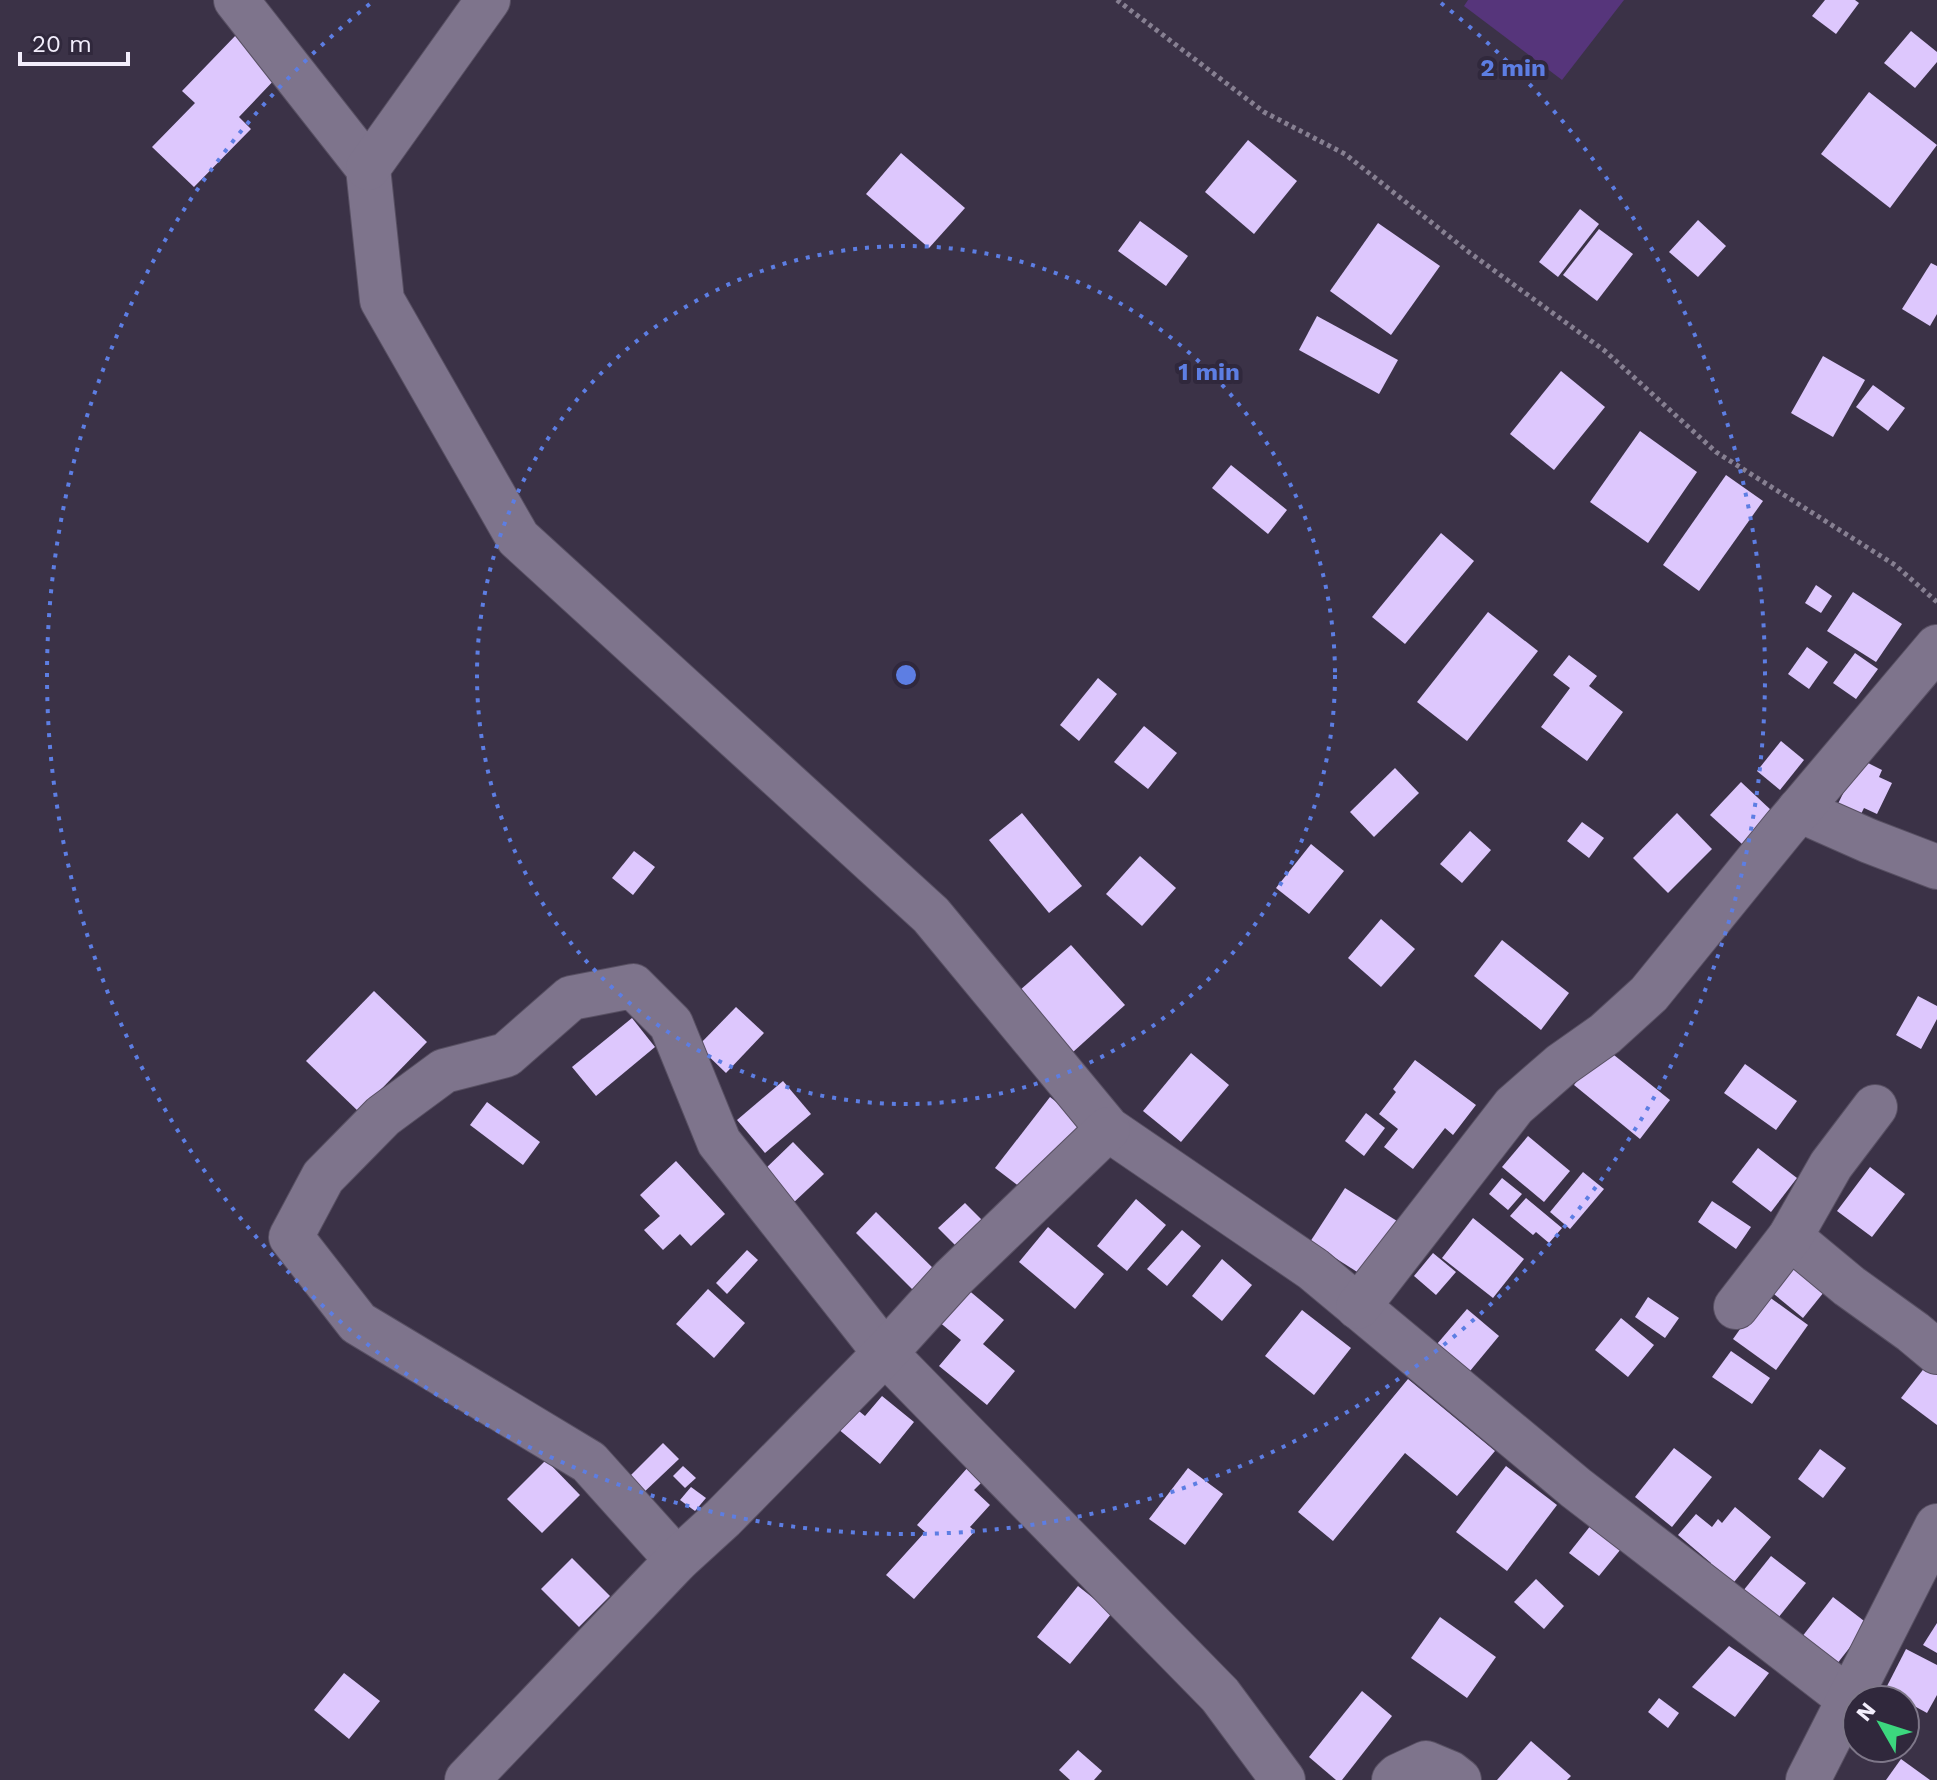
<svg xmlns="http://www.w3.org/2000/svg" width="1937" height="1780" font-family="'Work Sans',sans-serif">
<rect width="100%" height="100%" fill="#3b3247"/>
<path fill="#56357b" d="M1468 0H1624L1562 80 1464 6Z"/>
<g fill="#ddc7fd">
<path d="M1825 0H1855L1859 3 1836 34 1812 16Z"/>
<path d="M1911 31 1937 52V62L1915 88 1884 63Z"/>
<path d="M237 34 279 75 239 117 251 129 194 187 152 147 195 103 182 91Z"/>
<path d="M1869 92 1937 145 1890 208 1821 154Z"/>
<path d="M1248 140 1297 181 1254 234 1205 192Z"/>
<path d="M901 153 965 208 929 248 866 194Z"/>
<path d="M1580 209 1599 224 1558 277 1539 262Z"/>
<path d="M1698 220 1726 246 1698 277 1669 252Z"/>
<path d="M1140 221 1188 256 1166 286 1118 251Z"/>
<path d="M1378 223 1440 266 1391 335 1330 291Z"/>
<path d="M1599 229 1633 254 1597 301 1563 275Z"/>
<path d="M1931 263 1937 266V314L1930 326 1902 309Z"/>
<path d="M1317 316 1398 360 1379 394 1299 350Z"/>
<path d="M1823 356 1865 380 1833 437 1791 413Z"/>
<path d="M1561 371 1605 407 1554 470 1510 434Z"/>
<path d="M1873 385 1905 408 1888 431 1856 407Z"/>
<path d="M1640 431 1697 472 1648 543 1590 502Z"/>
<path d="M1231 465 1287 510 1268 534 1212 488Z"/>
<path d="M1726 475 1763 501 1699 591 1663 565Z"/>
<path d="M1441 533 1474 561 1405 644 1372 617Z"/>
<path d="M1816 585 1832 596 1821 613 1805 603Z"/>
<path d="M1853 592 1902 624 1876 662 1827 631Z"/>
<path d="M1488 612 1538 651 1467 741 1417 702Z"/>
<path d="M1807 647 1828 662 1809 689 1788 674Z"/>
<path d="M1855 653 1878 669 1856 699 1833 683Z"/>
<path d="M1569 655 1597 676 1589 686 1623 712 1587 761 1541 727 1570 688 1553 675Z"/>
<path d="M1098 678 1117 694 1079 741 1060 725Z"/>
<path d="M1144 726 1177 753 1148 789 1114 762Z"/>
<path d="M1781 741 1804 760 1780 790 1757 771Z"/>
<path d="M1860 759 1882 770 1879 777 1892 783 1877 814 1864 808 1856 824 1833 814Z"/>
<path d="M1395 768 1419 793 1374 837 1350 812Z"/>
<path d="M1741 782 1772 811 1742 844 1710 815Z"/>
<path d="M1022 813 1082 886 1049 913 989 840Z"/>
<path d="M1677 813 1712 849 1668 893 1633 858Z"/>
<path d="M1582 822 1604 838 1589 858 1567 841Z"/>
<path d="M1470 831 1491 850 1462 883 1440 864Z"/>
<path d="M1311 844 1344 871 1309 914 1276 888Z"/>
<path d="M634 851 655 867 633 895 612 878Z"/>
<path d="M1140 856 1176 888 1142 926 1106 894Z"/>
<path d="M1381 919 1415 949 1381 987 1348 958Z"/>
<path d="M1502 940 1569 993 1541 1030 1474 976Z"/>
<path d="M1071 945 1125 1005 1073 1052 1019 991Z"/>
<path d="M374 991 427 1042 359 1112 306 1061Z"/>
<path d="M1918 996 1937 1006V1019L1921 1049 1896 1035Z"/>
<path d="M736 1007 764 1033 726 1073 698 1046Z"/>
<path d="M632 1018 655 1047 596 1096 572 1067Z"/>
<path d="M1604 1047 1670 1100 1640 1139 1574 1085Z"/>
<path d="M1191 1053 1229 1085 1181 1142 1143 1111Z"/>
<path d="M1415 1060 1476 1105 1453 1135 1445 1128 1413 1169 1384 1147 1398 1129 1379 1114 1396 1092 1393 1089Z"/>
<path d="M1745 1064 1797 1101 1776 1130 1724 1093Z"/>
<path d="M783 1081 811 1114 765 1153 737 1120Z"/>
<path d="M1050 1097 1083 1123 1028 1193 995 1168Z"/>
<path d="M487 1102 540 1142 523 1165 470 1125Z"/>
<path d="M1366 1113 1385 1128 1364 1156 1345 1141Z"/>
<path d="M1528 1136 1570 1171 1544 1202 1502 1167Z"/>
<path d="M793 1142 824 1174 791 1205 760 1174Z"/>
<path d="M1758 1148 1797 1178 1771 1212 1732 1182Z"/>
<path d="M676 1161 725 1214 691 1246 680 1234 663 1250 644 1230 660 1216 640 1195Z"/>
<path d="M1870 1167 1905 1194 1872 1237 1837 1211Z"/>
<path d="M1583 1172 1604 1189 1570 1229 1550 1212Z"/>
<path d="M1502 1178 1522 1194 1508 1210 1489 1194Z"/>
<path d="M1345 1188 1397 1221 1362 1275 1310 1242Z"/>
<path d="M1526 1198 1562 1228 1549 1243 1536 1232 1533 1235 1510 1216Z"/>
<path d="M1136 1199 1166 1225 1127 1271 1097 1246Z"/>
<path d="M1712 1201 1751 1227 1736 1249 1698 1222Z"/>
<path d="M965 1203 985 1223 958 1248 938 1228Z"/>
<path d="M876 1212 939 1274 918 1295 856 1233Z"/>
<path d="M1473 1218 1524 1259 1493 1298 1442 1258Z"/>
<path d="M1048 1227 1104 1274 1075 1309 1019 1262Z"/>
<path d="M1182 1230 1201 1246 1167 1286 1147 1269Z"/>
<path d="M747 1250 758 1260 727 1294 716 1283Z"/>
<path d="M1433 1253 1456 1272 1436 1295 1414 1276Z"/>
<path d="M1788 1254 1828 1287 1803 1318 1763 1285Z"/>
<path d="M1222 1259 1252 1285 1222 1321 1192 1296Z"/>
<path d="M966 1288 1004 1320 983 1344 1015 1371 987 1405 939 1366 961 1340 938 1321Z"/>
<path d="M708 1289 745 1323 714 1358 676 1324Z"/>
<path d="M1765 1294 1808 1325 1776 1370 1733 1339Z"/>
<path d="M1648 1297 1679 1318 1665 1338 1635 1317Z"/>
<path d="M1467 1309 1499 1336 1470 1371 1437 1344Z"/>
<path d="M1302 1310 1351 1348 1314 1395 1265 1356Z"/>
<path d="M1621 1318 1654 1345 1628 1377 1595 1350Z"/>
<path d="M1731 1351 1770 1378 1752 1404 1712 1377Z"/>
<path d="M1929 1362 1937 1368V1425L1901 1398Z"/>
<path d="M1408 1379 1495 1451 1457 1496 1405 1453 1333 1541 1298 1512Z"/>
<path d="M882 1396 914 1422 880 1464 837 1428 854 1407 865 1416Z"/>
<path d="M663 1443 679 1459 640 1496 625 1481Z"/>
<path d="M1674 1448 1712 1477 1672 1527 1635 1497Z"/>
<path d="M1820 1449 1846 1468 1823 1498 1798 1479Z"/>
<path d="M546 1460 580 1495 542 1533 507 1499Z"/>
<path d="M683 1466 696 1478 685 1488 673 1476Z"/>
<path d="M969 1466 984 1480 974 1490 990 1505 970 1527 975 1531 914 1599 886 1575 925 1532 917 1525Z"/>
<path d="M1506 1466 1557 1505 1507 1571 1456 1532Z"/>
<path d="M1188 1468 1223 1494 1185 1545 1149 1519Z"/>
<path d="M691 1487 706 1498 695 1511 680 1500Z"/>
<path d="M1735 1507 1771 1537 1730 1587 1707 1569 1711 1563 1678 1535 1696 1514 1712 1527 1718 1519 1722 1523Z"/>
<path d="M1595 1520 1625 1544 1599 1576 1569 1553Z"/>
<path d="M1771 1556 1806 1583 1778 1618 1743 1591Z"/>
<path d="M572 1558 610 1596 579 1627 541 1589Z"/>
<path d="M1536 1579 1564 1606 1544 1629 1514 1602Z"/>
<path d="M1078 1586 1112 1613 1070 1664 1037 1637Z"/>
<path d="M1833 1597 1868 1624 1833 1669 1798 1642Z"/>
<path d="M1440 1617 1496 1657 1467 1698 1411 1658Z"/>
<path d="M1937 1623V1653L1923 1645Z"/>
<path d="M1729 1646 1769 1673 1735 1717 1692 1687Z"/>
<path d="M1906 1649 1937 1665V1695L1927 1713 1885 1690Z"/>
<path d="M344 1673 380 1701 349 1739 314 1710Z"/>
<path d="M1362 1691 1392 1716 1342 1780H1336L1309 1757Z"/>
<path d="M1659 1698 1679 1713 1668 1728 1648 1712Z"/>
<path d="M1531 1741 1571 1776 1567 1780H1497Z"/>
<path d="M1078 1750 1102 1771 1094 1780H1070L1059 1770Z"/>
<path d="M1901 1759 1930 1780H1886Z"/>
</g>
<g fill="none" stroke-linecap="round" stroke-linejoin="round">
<defs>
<g id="minor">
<path d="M236 0 368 168 382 300 518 538 931 915 1108 1129 1313 1269 1576 1488 1849 1699"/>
<path d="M368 168 488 0"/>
<path d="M1799 810 1869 841 1937 867"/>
<path d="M1790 1237 1849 1286 1913 1332 1937 1352"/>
<path d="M1358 1307 1514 1106 1561 1065 1605 1034 1649 994 1784 828 1937 647"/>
<path d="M1736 1307 1790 1237 1831 1165 1875 1107"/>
<path d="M677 1560 589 1462 358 1323 291 1237 323 1177 383 1116 444 1071 506 1055 571 998 633 986 671 1024 719 1142 885 1353 1220 1695 1283 1780"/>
<path d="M467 1780 677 1560 723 1518 885 1353 953 1278 1108 1129"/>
<path d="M1394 1780 1398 1776 1426 1763 1450 1773 1459 1780"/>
<path d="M1808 1780 1937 1526"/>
</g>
</defs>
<use href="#minor" stroke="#585063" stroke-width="46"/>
<path stroke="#878092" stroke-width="5" stroke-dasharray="4 4" stroke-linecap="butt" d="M1117 0 1264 112 1345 154 1470 253 1605 351 1716 452 1895 565 1937 602"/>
<use href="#minor" stroke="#7e748c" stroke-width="44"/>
</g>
<g fill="none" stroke="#5d7ee3" stroke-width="4" stroke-dasharray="4 8">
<circle cx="906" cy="675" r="429"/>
<path d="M1441 3A859 859 0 1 1 371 3"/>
</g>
<circle cx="906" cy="675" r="12" fill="#5d7ee3" stroke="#30283c" stroke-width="4"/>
<g font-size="24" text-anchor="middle" font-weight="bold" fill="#5d7ee3" stroke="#30283c" stroke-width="8" stroke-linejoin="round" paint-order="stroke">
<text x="1513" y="76">2 min</text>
<text x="1209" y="380">1 min</text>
</g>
<g transform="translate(1881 1724) rotate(309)"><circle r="38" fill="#30283c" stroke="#7e7789" stroke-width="2"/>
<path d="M0-6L14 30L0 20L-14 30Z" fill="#3cd77e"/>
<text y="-12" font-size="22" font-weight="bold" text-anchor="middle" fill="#f3eefc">N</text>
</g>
<path d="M20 52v12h108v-12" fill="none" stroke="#f3eefc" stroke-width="4"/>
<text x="32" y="52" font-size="24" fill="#f3eefc" stroke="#30283c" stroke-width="6" paint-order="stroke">20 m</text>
</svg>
